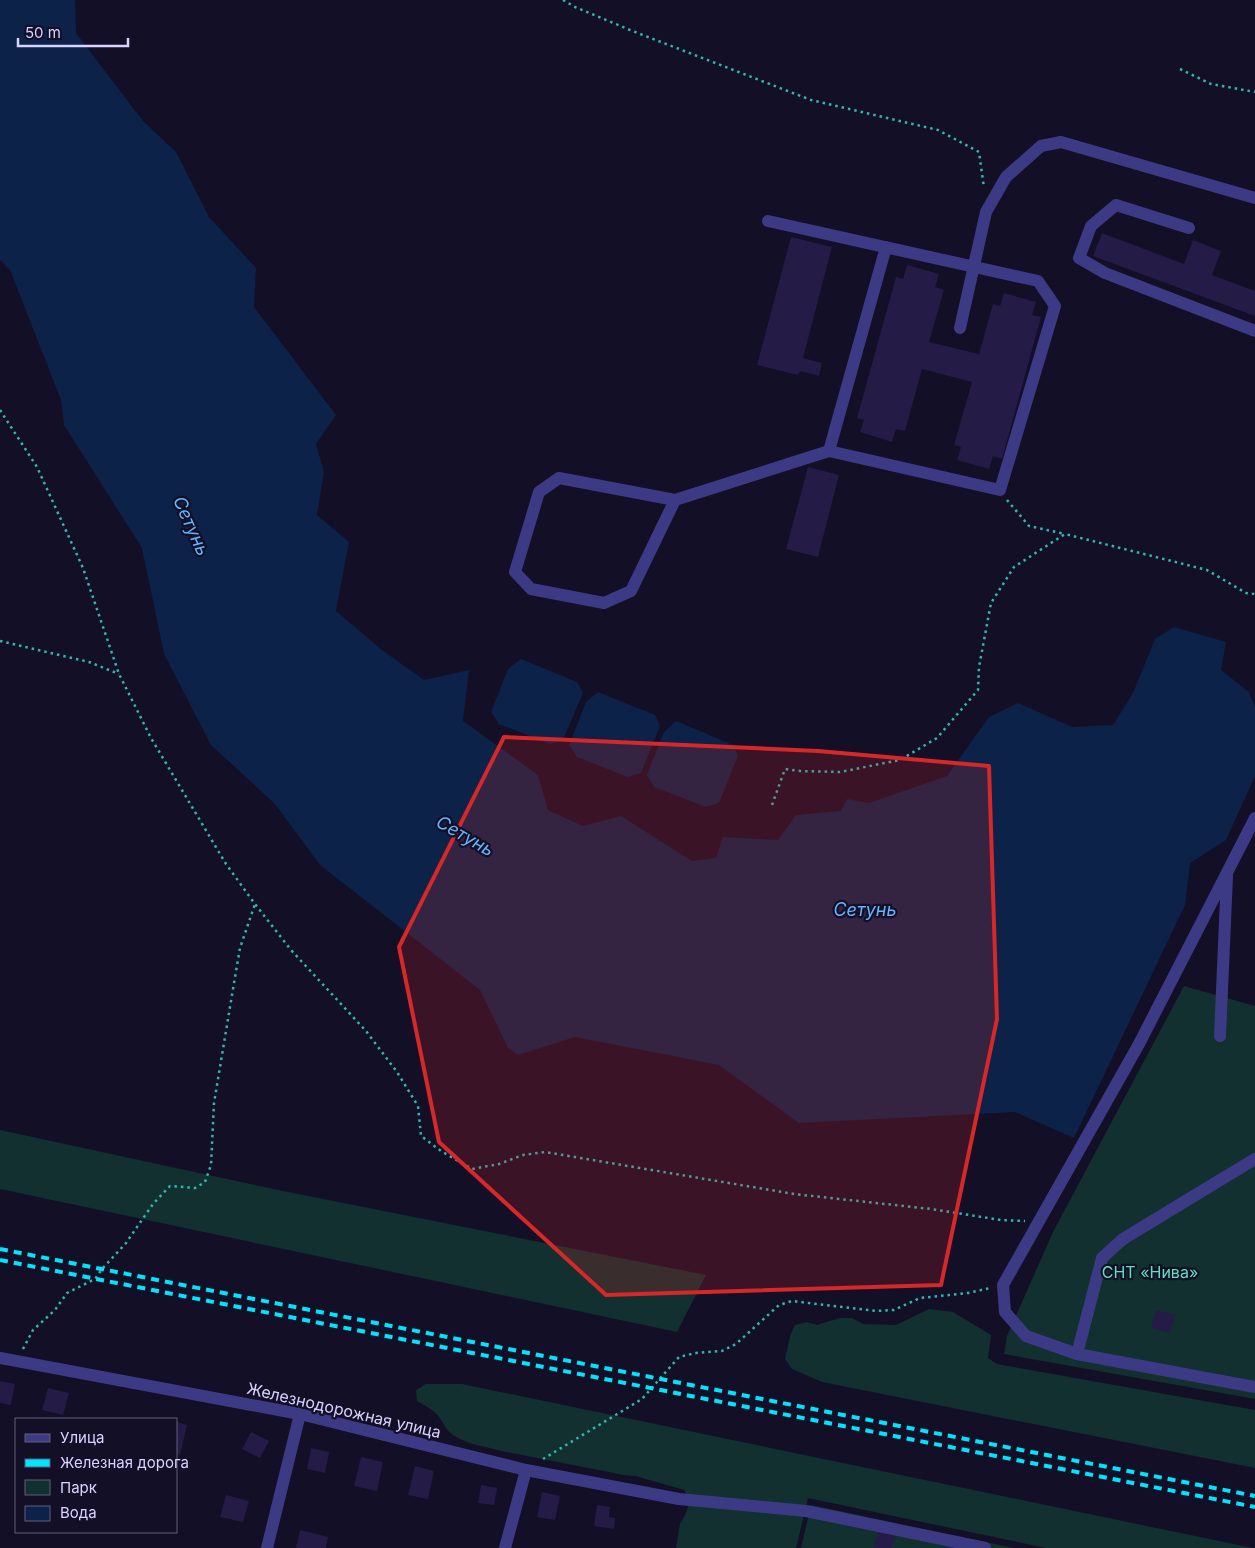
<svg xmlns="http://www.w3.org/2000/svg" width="1255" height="1548" font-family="Inter,sans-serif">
<rect width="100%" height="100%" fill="#130f26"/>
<g fill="#12302f">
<path d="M1184 986 1255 1006V1399L1004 1354 1007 1336 1053 1232Z"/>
<path d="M0 1130 283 1191 706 1275 677 1332 0 1189Z"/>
<path d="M929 1309 953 1312 991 1335 988 1358 997 1364 1255 1410V1468L822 1382 792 1369 785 1359 790 1336 795 1325 807 1322 817 1325 840 1318H852L863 1324 896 1325Z"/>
<path d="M426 1384H462L1253 1548H1046L808 1498 796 1548H676L680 1524 686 1513 690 1501 684 1490 636 1476 624 1475 501 1451C485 1446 468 1445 453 1435 446 1430 444 1424 439 1417 434 1410 424 1405 417 1401L416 1390Z"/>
<path d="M811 1505 1014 1548H801Z"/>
</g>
<g fill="#0c2248">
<path d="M0 0H75L76 33 143 121 176 152 209 217 256 268 254 307 336 415 316 444 324 472 317 515 349 542 336 611 382 650 424 680 469 670 463 721 538 775 548 810 583 826 621 816 692 861 716 858 723 837 778 840 796 815 841 811 847 799 869 803 947 776 989 717 1018 703 1072 727 1113 725 1133 693 1155 639 1174 627 1226 642 1221 670 1249 692 1255 707V776L1226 840 1190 863 1185 905 1074 1138 1015 1112 799 1123 719 1065 575 1037 518 1055 508 1048 480 990 320 865 275 804 211 745 164 654 142 548 64 425 61 400 10 270 0 260Z"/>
<path d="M521 659 577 682 583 693 563 740 550 744 499 724 491 712 508 669Z"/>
<path d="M598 692 655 715 660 726 641 773 628 777 577 757 569 745 586 702Z"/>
<path d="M676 721 733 745 738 756 719 803 706 807 654 787 647 775 664 732Z"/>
</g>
<g fill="#241b47">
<path d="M1102 233 1184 264 1193 240 1221 251 1212 275 1255 291V316L1093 256Z"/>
<path d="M791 237 832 247 803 358 822 363 819 376 800 371 798 375 757 365Z"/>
<path d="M907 265 939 274 935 287 944 290 929 342 979 354 993 304 1000 306 1004 293 1036 302 1032 315 1041 317 1002 459 993 456 989 469 957 460 961 447 954 445 972 382 922 369 905 431 896 429 892 442 860 432 864 420 857 418 896 277 903 279Z"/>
<path d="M808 467 839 475 818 557 786 549Z"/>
<path d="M1156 1310 1175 1315 1170 1333 1151 1328Z"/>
<path d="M0 1381 15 1384 11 1405 0 1403Z"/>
<path d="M48 1388 69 1393 63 1415 42 1410Z"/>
<path d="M176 1422 187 1425 180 1455 176 1454Z"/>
<path d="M251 1432 269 1441 260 1458 242 1449Z"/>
<path d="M311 1448 329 1452 325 1473 307 1469Z"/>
<path d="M361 1457 383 1462 377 1491 354 1486Z"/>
<path d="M415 1466 434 1471 428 1499 408 1495Z"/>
<path d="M481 1485 497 1488 494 1505 478 1503Z"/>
<path d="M542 1492 560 1496 555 1520 537 1517Z"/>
<path d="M226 1495 249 1501 243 1522 220 1517Z"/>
<path d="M597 1505 610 1507 609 1517 615 1518 614 1529 594 1526Z"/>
<path d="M880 1528 896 1534 891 1548H873Z"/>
<path d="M300 1530 328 1537 326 1548H296Z"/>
</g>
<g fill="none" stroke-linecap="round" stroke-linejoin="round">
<g stroke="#2fb8b0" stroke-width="2.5" stroke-dasharray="2.5 4" stroke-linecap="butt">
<path d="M563 0 575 7 630 30 811 100 938 130 979 152 984 188"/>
<path d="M1180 69 1211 84 1255 92"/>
<path d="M0 410 37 467 83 568 119 674 151 738 226 864 255 904 291 950 366 1031 397 1072 418 1106 421 1136 441 1151 472 1169 499 1164 523 1155 545 1152 794 1194 931 1209 1001 1220 1025 1221"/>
<path d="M1007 500 1029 526 1065 534"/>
<path d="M0 641 89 662 119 674"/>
<path d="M772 805 785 769 800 771 840 772 900 760 937 738 978 690 979 667 991 603 1014 567 1065 534 1207 570 1246 593 1255 594"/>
<path d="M23 1349 33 1330 55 1310 67 1293 95 1279 102 1269 126 1243 153 1204 170 1186 195 1188 205 1182 211 1165 214 1103 233 989 240 948 255 904"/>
<path d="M543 1459 642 1399 679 1357 696 1353 722 1351 736 1344 779 1305 792 1301 876 1311 894 1310 920 1298 968 1293 990 1288"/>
</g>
<g stroke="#3d3a85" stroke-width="12">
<path d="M768 221 1038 281 1055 306 1000 490 829 451 886 247"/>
<path d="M1189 228 1116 205 1091 226 1079 258 1105 273 1255 331"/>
<path d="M960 328 986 212 1006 177 1041 146 1061 142 1255 198"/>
<path d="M675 500 631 591 604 603 531 589 515 572 539 492 559 478 675 500 829 451"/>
<path d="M1255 818 1139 1044 1003 1285 1005 1312 1026 1336 1077 1354 1255 1387"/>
<path d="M1220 1036 1227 876"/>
<path d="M1077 1354 1102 1258 1123 1239 1255 1159"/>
<path d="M0 1358 300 1414 526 1470 679 1499 806 1511 985 1548"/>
<path d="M267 1548 300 1414"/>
<path d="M505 1548 526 1470"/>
</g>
<g stroke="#00e5ff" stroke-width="4" stroke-dasharray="8 6" stroke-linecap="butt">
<path d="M0 1249 1255 1496"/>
<path d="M0 1260 1255 1507"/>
</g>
</g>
<path fill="#d62828" fill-opacity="0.2" stroke="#d62828" stroke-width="4" stroke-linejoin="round" d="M504 737 818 751 989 766 997 1019 941 1285 606 1295 439 1142 399 947Z"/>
<g text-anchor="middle" stroke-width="4.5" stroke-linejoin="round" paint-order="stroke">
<g font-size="16" fill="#5fe0c0" stroke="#130f26">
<text x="1150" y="1278">СНТ «Нива»</text>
</g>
<g font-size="16" fill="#d9d4ff" stroke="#130f26">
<text transform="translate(344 1410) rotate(13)" y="6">Железнодорожная улица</text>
</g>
<g font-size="18" font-style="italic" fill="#62b6ff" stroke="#130f26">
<text transform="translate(191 526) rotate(66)" y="6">Сетунь</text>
<text transform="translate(465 836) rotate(30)" y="6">Сетунь</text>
<text x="865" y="916">Сетунь</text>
</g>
</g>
<rect x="15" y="1418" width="162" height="115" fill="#130f26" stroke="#625e7d"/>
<rect x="25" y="1434" width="25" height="8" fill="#3d3a85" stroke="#625e7d"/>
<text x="60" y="1443" font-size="15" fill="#d9d4ff">Улица</text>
<rect x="25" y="1459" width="25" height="8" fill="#00e5ff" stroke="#625e7d"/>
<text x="60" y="1468" font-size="15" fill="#d9d4ff">Железная дорога</text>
<rect x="25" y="1480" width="25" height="15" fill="#12302f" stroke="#625e7d"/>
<text x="60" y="1493" font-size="15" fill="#d9d4ff">Парк</text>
<rect x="25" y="1506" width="25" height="15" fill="#0c2248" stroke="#625e7d"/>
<text x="60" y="1518" font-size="15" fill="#d9d4ff">Вода</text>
<path d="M18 38v8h110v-8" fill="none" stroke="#d9d4ff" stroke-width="2.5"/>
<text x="25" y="38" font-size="15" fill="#d9d4ff" stroke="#130f26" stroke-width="4" paint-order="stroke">50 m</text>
</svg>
